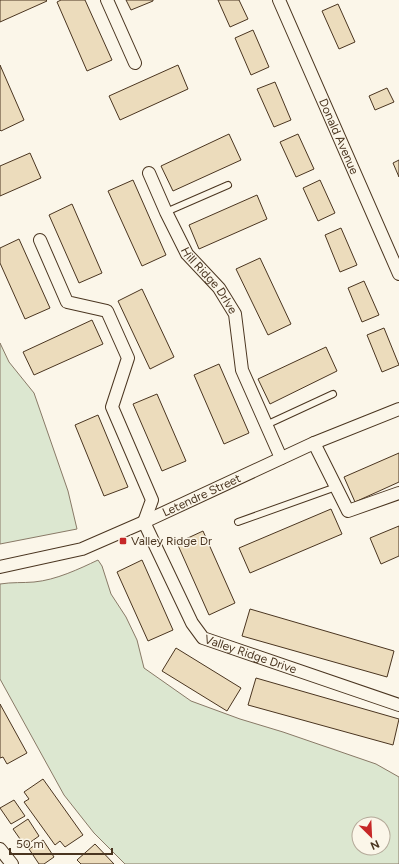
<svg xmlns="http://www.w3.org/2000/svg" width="399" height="864" font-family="Figtree,sans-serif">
<rect width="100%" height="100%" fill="#fbf6e9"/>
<g fill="#dce7d0" stroke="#887966" fill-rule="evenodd">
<path d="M0 343 9 362 34 393 68 491 77 529 0 544Z"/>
<path d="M98 560 102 566 111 594 126 617 137 640 144 668 191 701 240 719 283 732 376 764 399 777V864H125L94 833 64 795 0 679V584C12 582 23 583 34 582 56 580 79 569 98 560ZM359 824H383V848H359Z"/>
</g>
<g fill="#ecdcbc" stroke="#4a3520">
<path d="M0 0H46L47 1 0 22Z"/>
<path d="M61 0H85L112 60 87 71 57 2Z"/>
<path d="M126 0H153V1L131 10Z"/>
<path d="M218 0H239L248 19 230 27Z"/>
<path d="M338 4 355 42 339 49 322 11Z"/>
<path d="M253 30 269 67 251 75 235 38Z"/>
<path d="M0 65 24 120 1 131 0 130Z"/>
<path d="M178 65 188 89 120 120 109 96Z"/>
<path d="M275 82 291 120 274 127 257 89Z"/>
<path d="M387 88 394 102 375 110 369 96Z"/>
<path d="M229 134 241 160 173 191 161 166Z"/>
<path d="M298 134 314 169 296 177 280 142Z"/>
<path d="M30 153 41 178 0 196V166Z"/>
<path d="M399 160V177L393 163Z"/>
<path d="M133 180 166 255 142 266 108 191Z"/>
<path d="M320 180 335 213 318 221 303 188Z"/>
<path d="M257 195 267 219 199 249 189 225Z"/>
<path d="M72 204 102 273 79 283 49 215Z"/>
<path d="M341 228 357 265 340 272 325 235Z"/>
<path d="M19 239 50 308 25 319 0 263V248Z"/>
<path d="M260 258 291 324 268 335 236 269Z"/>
<path d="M364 281 379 315 362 322 348 288Z"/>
<path d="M142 289 174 357 150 369 118 301Z"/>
<path d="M92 320 103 344 34 375 23 352Z"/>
<path d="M384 328 399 365 382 372 367 335Z"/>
<path d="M326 347 337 371 270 404 258 379Z"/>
<path d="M219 364 249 433 224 444 194 375Z"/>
<path d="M157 394 186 461 162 471 133 404Z"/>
<path d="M98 415 128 487 104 496 75 425Z"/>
<path d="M399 453V482L355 502 344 477Z"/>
<path d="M331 509 342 534 250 573 239 548Z"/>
<path d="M399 526V556L381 564 370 538Z"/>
<path d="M203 531 235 603 209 615 177 543Z"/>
<path d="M142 560 173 630 148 641 117 572Z"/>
<path d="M250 609 394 651 387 677 242 636Z"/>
<path d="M176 648 241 688 227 711 162 671Z"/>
<path d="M256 678 399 719 393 745 248 705Z"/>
<path d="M0 704 27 753 7 764 3 757 0 758Z"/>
<path d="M43 779 83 835 65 847 60 841 55 845 24 802 29 799 24 792Z"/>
<path d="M14 800 25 816 11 824 0 808Z"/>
<path d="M28 819 39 836 25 846 13 829Z"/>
<path d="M43 840 54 857 44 864H39L29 849Z"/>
<path d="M95 844 114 864H81L77 860Z"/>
</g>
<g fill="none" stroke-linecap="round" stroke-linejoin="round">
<defs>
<g id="service">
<path d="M166 212 228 185"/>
<path d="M266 425 333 394"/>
<path d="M238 522 336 487"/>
</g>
<g id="minor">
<path d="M107 0 135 63"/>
<path id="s1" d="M279 0 399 274"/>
<path id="s2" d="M149 173 166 212 187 254 219 288 235 314 242 370 281 458"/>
<path id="s3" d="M40 240 67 302 107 311 128 358 112 407 152 500 144 522 192 623 203 638 399 705"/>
<path d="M314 443 348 511 399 493"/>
<path id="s4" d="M0 567 82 549 144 522 314 443 399 409"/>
<path d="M0 849 12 864"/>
</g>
</defs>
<use href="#service" stroke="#4a3520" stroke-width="8"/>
<use href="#minor" stroke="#4a3520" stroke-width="14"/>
<use href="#service" stroke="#fbf6e9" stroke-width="6"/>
<use href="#minor" stroke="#fbf6e9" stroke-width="12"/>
</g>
<rect fill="#c62828" stroke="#fbf6e9" stroke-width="1.5" x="119" y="537" width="8" height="8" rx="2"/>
<g text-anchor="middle" stroke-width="3" stroke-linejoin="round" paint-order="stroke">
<g font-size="12" fill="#4a3520" stroke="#fbf6e9">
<text dy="4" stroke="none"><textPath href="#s1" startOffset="149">Donald Avenue</textPath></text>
<text dy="4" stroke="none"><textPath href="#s2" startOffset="124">Hill Ridge DrIve</textPath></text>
<text dy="4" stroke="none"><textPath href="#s4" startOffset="215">Letendre Street</textPath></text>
<text dy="4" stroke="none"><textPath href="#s3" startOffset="517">Valley Ridge Drive</textPath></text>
</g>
<g font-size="12" fill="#4a3520" stroke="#fbf6e9" text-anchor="start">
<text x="131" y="545">Valley Ridge Dr</text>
</g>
</g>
<g transform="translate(371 836) rotate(156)"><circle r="19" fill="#fbf6e9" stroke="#b4a999"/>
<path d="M0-3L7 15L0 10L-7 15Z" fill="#c62828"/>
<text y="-6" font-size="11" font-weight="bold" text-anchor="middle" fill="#4a3520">N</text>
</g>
<path d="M10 848v6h102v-6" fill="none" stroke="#4a3520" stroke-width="2"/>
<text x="16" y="848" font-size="12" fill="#4a3520" stroke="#fbf6e9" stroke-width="3" paint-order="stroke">50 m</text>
</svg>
